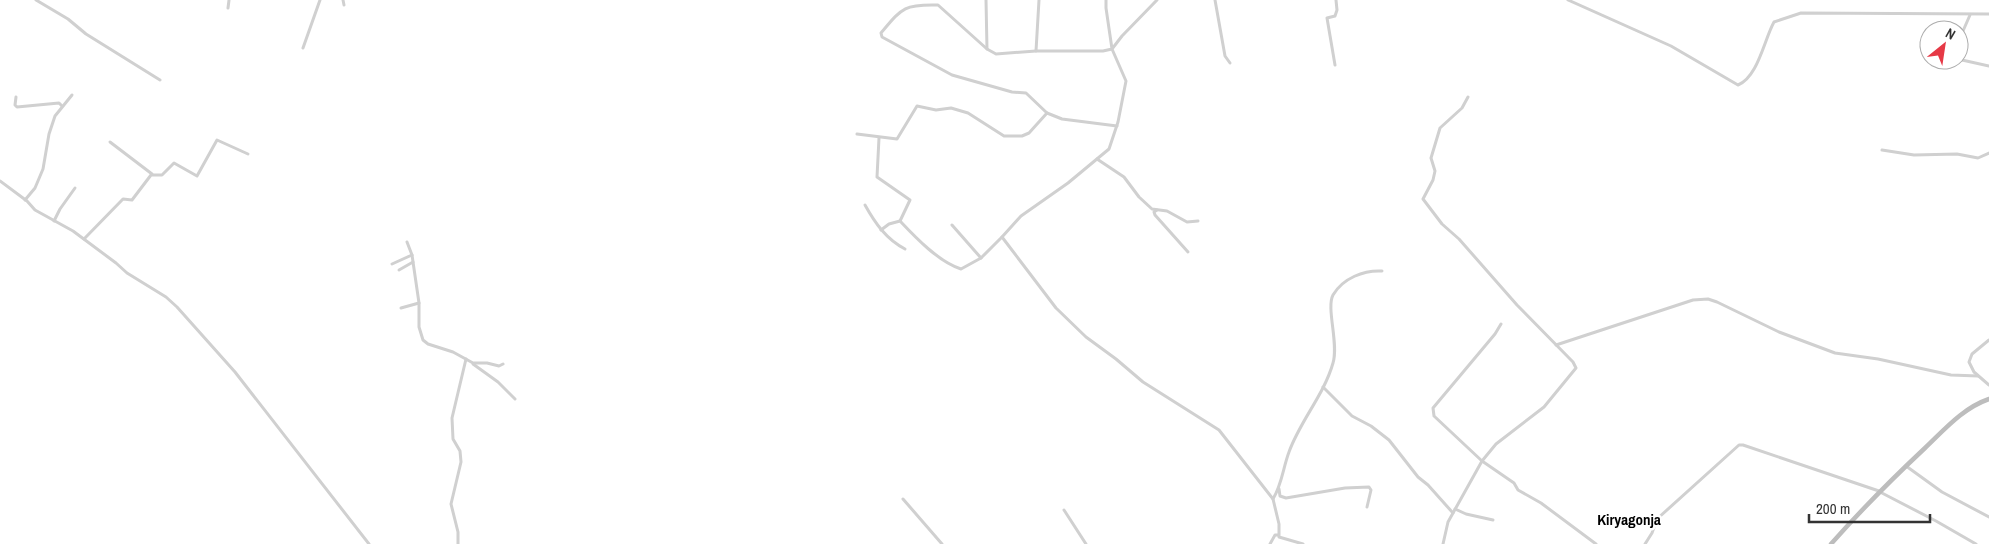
<svg xmlns="http://www.w3.org/2000/svg" width="1989" height="544" font-family="'Archivo Narrow',sans-serif">
<rect width="100%" height="100%" fill="#fff"/>
<g fill="none" stroke-linecap="round" stroke-linejoin="round">
<g stroke="#d0d0d0" stroke-width="3">
<path d="M36 0 68 19 86 34 160 80"/>
<path d="M343 0 344 5"/>
<path d="M986 0 987 49"/>
<path d="M1157 0 1122 36 1112 49 1126 81 1118 122 1109 149 1068 183 1021 216 1002 237 1056 308 1086 337 1116 359 1143 382 1219 430 1273 499 1279 524V537L1303 544"/>
<path d="M1215 0 1225 56 1230 63"/>
<path d="M1568 0 1671 46 1738 85C1758 77 1764 40 1774 22L1801 13 1989 14"/>
<path d="M228 8 229 0"/>
<path d="M1959 46 1963 31 1970 15"/>
<path d="M303 48 320 0"/>
<path d="M1036 51 1039 0"/>
<path d="M1959 56 1962 60 1989 66"/>
<path d="M1335 65 1327 18 1335 16 1337 10 1336 0"/>
<path d="M16 97 15 105 17 107 59 103 62 106"/>
<path d="M1047 113 1026 93 1012 92 952 75 882 37 881 33C902 8 904 4 938 5L987 49 996 54 1036 51H1103L1112 49 1106 8V0"/>
<path d="M857 134 897 139 917 106 936 110 951 108 968 113 1004 136H1022L1029 133 1047 113 1062 119 1117 126"/>
<path d="M879 138 877 177 910 200 900 221"/>
<path d="M110 142 152 174"/>
<path d="M1882 150 1914 155 1957 154 1978 158 1989 153"/>
<path d="M1097 159 1124 177 1139 197 1152 209 1167 211 1187 222 1198 221"/>
<path d="M0 181 27 201 35 210 73 231 116 263 127 273 166 297 177 307 235 372 369 544"/>
<path d="M25 200 35 188 43 169 49 134 55 116 72 95"/>
<path d="M865 205C875 223 886 239 905 249"/>
<path d="M1157 210 1154 212 1155 215 1188 252"/>
<path d="M54 221 60 209 75 188"/>
<path d="M952 225 981 258"/>
<path d="M881 230 889 224 900 221C916 238 939 262 961 269L981 258 1002 237"/>
<path d="M84 239 123 199 132 200 151 175H162L174 163 197 176 217 140 248 154"/>
<path d="M407 242 412 255 419 303V327L423 340 428 344 453 352 473 363H487L499 366 503 364"/>
<path d="M392 264 412 255"/>
<path d="M399 270 413 262"/>
<path d="M401 308 419 303"/>
<path d="M1501 324 1495 334 1433 408 1434 416 1482 461 1514 483 1518 490 1541 503 1596 544"/>
<path d="M1989 340 1972 354 1969 362 1974 372 1989 385"/>
<path d="M1556 345 1693 300 1708 299 1717 302 1779 332 1835 353 1878 359 1951 375 1978 376"/>
<path d="M473 364 498 382 515 399"/>
<path d="M1323 387 1352 416 1371 426 1389 440 1418 477 1428 485 1453 513"/>
<path d="M1906 466 1942 492 1989 517"/>
<path d="M1279 489 1280 496 1286 498 1345 488 1369 487 1371 490 1367 507"/>
<path d="M1880 492 1936 521 1976 544"/>
<path d="M903 499 942 544"/>
<path d="M1273 499C1282 484 1283 468 1289 452 1300 421 1324 395 1333 363 1339 344 1326 308 1333 295 1343 278 1364 270 1382 271"/>
<path d="M1455 509 1466 514 1493 520"/>
<path d="M1064 510 1086 544"/>
<path d="M458 544V532L451 504 461 462 460 451 453 439 452 418 466 359"/>
<path d="M1270 544 1275 535H1278"/>
<path d="M1443 544 1448 522 1482 461 1496 444 1544 407 1576 368 1573 362 1517 305 1459 239 1442 224 1423 199 1433 180 1435 171 1431 158 1440 128 1462 108 1468 97"/>
<path d="M1645 544 1652 533 1657 519 1739 445H1743L1879 491"/>
</g>
<path stroke="#bdbdbd" stroke-width="4.5" d="M1831 544C1861 510 1892 479 1925 448 1945 429 1963 408 1989 399"/>
</g>
<g text-anchor="middle" stroke-width="5" stroke-linejoin="round" paint-order="stroke">
<g font-size="15" font-weight="bold" fill="#000" stroke="#fff">
<text x="1629" y="525">Kiryagonja</text>
</g>
</g>
<g transform="translate(1944 45) rotate(30)"><circle r="24" fill="#ffffff" stroke="#adadad"/>
<path d="M0-4L9 19L0 12L-9 19Z" fill="#e63946"/>
<text y="-8" font-size="14" font-weight="bold" text-anchor="middle" fill="#333333">N</text>
</g>
<path d="M1809 514v8h121v-8" fill="none" stroke="#333333" stroke-width="2.5"/>
<text x="1816" y="514" font-size="15" fill="#333333" stroke="#ffffff" stroke-width="4" paint-order="stroke">200 m</text>
</svg>
